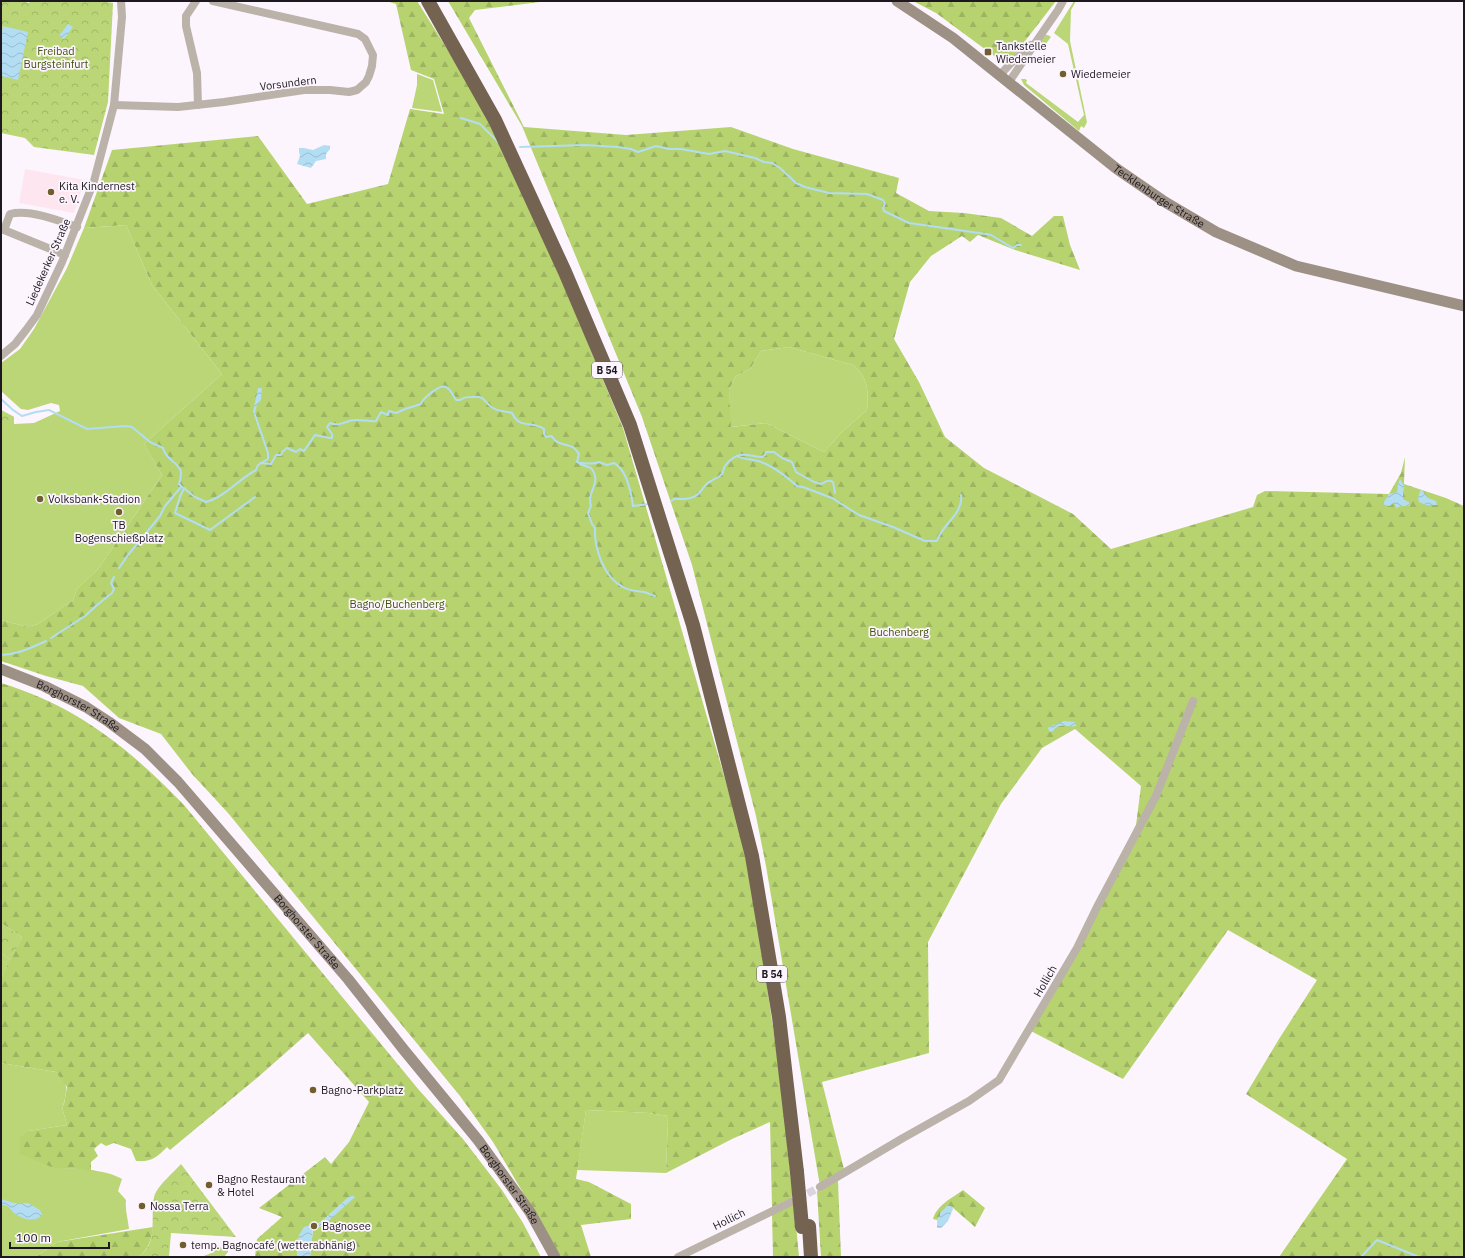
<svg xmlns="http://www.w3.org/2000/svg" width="1465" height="1258" font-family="'IBM Plex Sans',sans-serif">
<defs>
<pattern id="forest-firs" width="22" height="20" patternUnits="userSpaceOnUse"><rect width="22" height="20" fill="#b7d36f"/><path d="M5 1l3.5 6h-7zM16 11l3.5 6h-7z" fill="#9db460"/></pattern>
<pattern id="park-crowns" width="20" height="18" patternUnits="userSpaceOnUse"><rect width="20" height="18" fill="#bad676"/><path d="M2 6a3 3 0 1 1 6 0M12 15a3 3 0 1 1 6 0" fill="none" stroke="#9fb766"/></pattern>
<pattern id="water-waves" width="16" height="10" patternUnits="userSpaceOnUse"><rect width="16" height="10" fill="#b3ddf2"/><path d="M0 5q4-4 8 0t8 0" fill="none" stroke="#9abdcf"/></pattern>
</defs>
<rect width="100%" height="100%" fill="#fcf5fe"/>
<path fill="#fee6f1" d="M25 169 85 180 74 213 19 203Z"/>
<g fill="#bad676">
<path d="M1074 1H1076L1071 10 1070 41 1087 122 1084 128 1081 126 1079 131 1024 85 1021 79H1025L1027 80 1026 83 1078 122 1084 115 1068 44 1054 33Z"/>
<path d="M1045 35H1048L1051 37 1042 49 1038 46Z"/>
<path d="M417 74 433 80 442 112 412 108 417 85Z"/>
<path d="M126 225 152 285 222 374 144 444 162 475 99 568 77 589 73 600 38 624 28 627 1 620V410L14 417V424L34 423 60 411 59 405 51 403 28 410 21 409 1 391V363L20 349 34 329 67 268 84 228Z"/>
<path d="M789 347 853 365C868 377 869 392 867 410L842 432 824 452 766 423 730 427 729 390 736 376 750 369 761 351Z"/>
<path d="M1 953 11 960 1 978Z"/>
<path d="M1 1063 56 1072C66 1083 68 1084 65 1098 64 1102 64 1104 62 1107L67 1125 28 1131 54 1168C72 1168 106 1169 122 1179L118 1191 126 1200C125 1210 128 1219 129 1229L57 1242 36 1257H1Z"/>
<path d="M586 1110 649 1113 668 1116 666 1173 577 1170Z"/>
<path d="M217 1246 228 1250V1252L224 1257H201L214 1252Z"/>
</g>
<g fill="url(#forest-firs)" fill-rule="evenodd">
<path d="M386 1H417L476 95 523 186 623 428 748 858 780 1075 793 1197 772 1207 770 1122 732 1139 666 1173 668 1116 649 1113 586 1110 576 1179 589 1182 631 1204V1219L581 1225 591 1257H561L493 1142 460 1096 228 813 192 774 161 734 119 718 83 686 46 676 1 661V620L28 627 38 624 73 600 77 589 99 568 162 475 144 444 222 374 152 285 126 225 84 228 112 150 258 136 307 204 388 184 410 109 444 114 434 79 411 70 396 4Z"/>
<path d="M448 1H548L475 10 469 18 524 127 626 135 731 127 793 149 899 178 896 193 929 211 964 213 1001 218 1032 236 1054 216H1063L1070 245 1080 270 1015 250 978 235 970 242 962 236 931 256 910 282 894 339 919 382 945 437 984 468 1073 514 1111 549 1253 507 1257 495 1265 491 1389 494 1401 473 1405 457 1404 484 1446 498 1464 506V1257H1279L1347 1159 1246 1094 1279 1039 1317 980 1228 930 1123 1079 1027 1029 1077 948 1136 825 1141 786 1075 729 1042 748 1001 804 928 942 929 1053 822 1082 844 1169 820 1186 766 866 756 816 692 565 642 417 522 126ZM789 347 853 365C868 377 869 392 867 410L842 432 824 452 766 423 731 427 729 390 736 376 750 369 761 351Z"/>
<path d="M913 1H1056L1012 58 1001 61 936 13Z"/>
<path d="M1 683C77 706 130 749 184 805L419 1090 463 1139 502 1190 523 1223 541 1257H310L313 1229 324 1225 351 1195 321 1222 299 1235 297 1257H255L257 1239 282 1217 259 1208 325 1157 331 1164 349 1142 369 1102 308 1033 257 1078 170 1150 167 1147C156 1158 152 1162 136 1161L131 1149 114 1143 106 1146 101 1143 94 1149 98 1156 91 1162V1170L102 1173 80 1169 54 1168 20 1154V1138L28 1131 67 1125 62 1107 64 1104 67 1087 56 1072 1 1063V978L22 937 1 923Z"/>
<path d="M838 1181 841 1257H821L817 1191Z"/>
<path d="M963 1190 985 1208 975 1227 952 1207 940 1213V1216L937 1220 933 1219C937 1205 952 1198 963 1190Z"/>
<path d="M794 1203 799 1257H773L772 1215Z"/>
<path d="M153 1227C152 1238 148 1251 138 1257H36L57 1242Z"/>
</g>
<g fill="url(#park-crowns)">
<path d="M1 1H22L29 3 30 1H101L113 3 108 102 94 155 34 147 25 138 1 133Z"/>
<path d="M1 410 14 417V424L1 426Z"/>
<path d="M1 923 22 937 11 960 1 953Z"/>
<path d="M181 1164 236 1237 171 1233 169 1257H138C159 1244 150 1217 154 1197 157 1186 174 1172 181 1164Z"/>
</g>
<g fill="url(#water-waves)">
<path d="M68 24 73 27 64 39 59 36Z"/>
<path d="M3 26 28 32 18 80 1 76V37Z"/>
<path d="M324 145 330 146V149L326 154V159L316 161 311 168 297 164 300 156 299 152V148H304L313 150Z"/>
<path d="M258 388H262L261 400 257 404 255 414 253 412Z"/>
<path d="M1400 479 1404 486 1403 493V499L1410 503V504L1409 506H1401L1396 508 1394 502 1390 506 1384 505V502L1389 494 1397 492 1398 484Z"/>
<path d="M1422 490 1428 498 1436 501 1437 505H1426L1419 502 1418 498 1420 491Z"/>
<path d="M1064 721 1075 722 1076 726C1067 728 1059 722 1053 731L1050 732 1048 729 1049 727Z"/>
<path d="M351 1195 355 1197 324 1225 313 1229 310 1257H297L299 1235 304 1227 321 1222Z"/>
<path d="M1 1199 14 1203H28L40 1210 42 1215C36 1222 24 1220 17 1215 10 1211 10 1204 1 1205Z"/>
<path d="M947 1206H951L953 1209 948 1221 941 1228H937V1220L940 1216V1213Z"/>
</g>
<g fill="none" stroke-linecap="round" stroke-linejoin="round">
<g stroke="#b3ddf2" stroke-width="2">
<path d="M461 118 480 124 501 145"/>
<path d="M520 147 585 145 618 147 631 149 638 152 656 146 669 149H681L709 154 725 151 755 158 764 162 772 163 780 168 796 183 805 187 829 193 867 194 883 200 885 203 883 208 884 211 909 223 986 234 991 235 1013 248 1017 245H1021"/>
<path d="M1 399 13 410 22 416 36 412 49 410 87 429 125 426 132 427 150 442 163 448C165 460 182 464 181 474 181 477 180 481 179 484L181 486 195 497 206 502C225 497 239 479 256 470L258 465 261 463 271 464 276 455H281L282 452 287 448 296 452 300 449 304 451 315 435 330 438H332V434L327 427 330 423C338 426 343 423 349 421 357 418 369 422 376 421L381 412 388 415 389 411 396 413 405 409 421 404C423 398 440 384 446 387 451 389 453 396 456 400H460C465 397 467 397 472 397 486 395 484 403 493 408 499 412 506 411 512 413 520 430 531 420 544 429V434L546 437 551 436C553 437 554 440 556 441 564 447 572 442 579 454L577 462C582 464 595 464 599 462L607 465 614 463C627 470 631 491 633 506L649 504"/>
<path d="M255 415 268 453V459L261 463"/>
<path d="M737 456C745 452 753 457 762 457L765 455 766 452H774L782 458 792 462 796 472 814 482 821 484C826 482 828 479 833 482L835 493"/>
<path d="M580 464 591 468C603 483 586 491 591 506L588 513 592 524 595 528C594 548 604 578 623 587 629 591 637 591 644 592 648 593 652 595 655 596"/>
<path d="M184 488 180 497 175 513 210 530 255 497"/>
<path d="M671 501 674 499C682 499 692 500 698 494 703 489 705 484 711 481 715 478 719 478 722 474 724 472 723 468 725 466 728 462 732 458 737 456 744 460 753 459 761 462 773 466 788 478 797 486L803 487 832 498 859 515 893 527 925 541H937C941 525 964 514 961 495"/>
<path d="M119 568 128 555 160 516 165 506 181 487"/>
<path d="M51 638 85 616 97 605 112 593 114 589 111 583 114 577"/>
<path d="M1 655C19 654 30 648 46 641"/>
<path d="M1361 1257 1377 1240 1419 1257"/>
</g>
<path stroke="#dbd4dd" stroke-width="8" stroke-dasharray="8 4" stroke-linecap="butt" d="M797 1199 820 1187"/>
<g stroke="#bbb2a9" stroke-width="8">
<path d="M196 1 186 16V26L197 73 198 105"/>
<path d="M1000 75 1011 63 1031 45"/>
<path d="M1009 82 1038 39 1058 10 1063 1"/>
<path d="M114 105 178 107 224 102 304 90H330L349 92 357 90 366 82 369 76 372 66 373 55 365 39 358 34 213 1"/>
<path d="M65 255 4 230 10 214C29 209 58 220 77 227"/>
<path d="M1 356 15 344 26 330 37 315 62 262 94 181 114 105 122 17 121 1"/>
<path d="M820 1187 903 1138 969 1101 999 1080 1077 948 1097 907 1156 796 1193 701"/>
<path d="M678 1257 791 1202"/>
</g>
<g stroke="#9d9084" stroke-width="11">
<path id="s1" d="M897 1 953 38 1117 169 1165 202 1216 232 1296 266 1464 306"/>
<path id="s2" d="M1 669 44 686 86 707 109 722 145 749 178 782 348 979 404 1050 478 1140 530 1212 555 1257"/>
</g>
<g stroke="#756352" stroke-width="14">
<path d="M428 1 495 120 565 272 630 425 693 625 752 856 779 1017 797 1172"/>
<path d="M809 1226 811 1257"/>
</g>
<path stroke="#756352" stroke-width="14" d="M797 1172 802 1227"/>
</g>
<g fill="#725e2d" stroke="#fcf5fe" stroke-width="1.5">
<rect x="984" y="48" width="8" height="8" rx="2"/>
<circle cx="1063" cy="74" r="4"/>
<circle cx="51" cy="192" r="4"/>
<circle cx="40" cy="499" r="4"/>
<circle cx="119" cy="512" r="4"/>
<circle cx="313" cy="1090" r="4"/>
<circle cx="209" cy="1185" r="4"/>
<circle cx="142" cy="1206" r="4"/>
<circle cx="314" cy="1226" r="4"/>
<circle cx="183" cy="1245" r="4"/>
</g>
<g text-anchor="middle" stroke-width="3.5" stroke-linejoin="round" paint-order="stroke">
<g fill="#fcf5fe" stroke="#615a63" stroke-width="1">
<rect x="592" y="362" width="30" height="16" rx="3"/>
<rect x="757" y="966" width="30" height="16" rx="3"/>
</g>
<g font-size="10" font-weight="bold" fill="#1e1820">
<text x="607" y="374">B 54</text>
<text x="772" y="978">B 54</text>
</g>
<g font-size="11" fill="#1e1820" stroke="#fcf5fe" text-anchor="start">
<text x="996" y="50">Tankstelle<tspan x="996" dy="13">Wiedemeier</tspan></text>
<text x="1071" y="78">Wiedemeier</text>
<text x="59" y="190">Kita Kindernest<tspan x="59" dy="13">e. V.</tspan></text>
<text x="48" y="503">Volksbank-Stadion</text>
<text x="119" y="529" text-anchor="middle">TB<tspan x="119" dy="13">Bogenschießplatz</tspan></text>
<text x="321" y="1094">Bagno-Parkplatz</text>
<text x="217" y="1183">Bagno Restaurant<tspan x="217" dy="13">&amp; Hotel</tspan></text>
<text x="150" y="1210">Nossa Terra</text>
<text x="322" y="1230">Bagnosee</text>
<text x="191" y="1249">temp. Bagnocafé (wetterabhänig)</text>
</g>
<g font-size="11" fill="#44550b" stroke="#fcf5fe">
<text x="56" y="55">Freibad<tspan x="56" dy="13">Burgsteinfurt</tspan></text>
<text x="397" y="608">Bagno/Buchenberg</text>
<text x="899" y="636">Buchenberg</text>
</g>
<g font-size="11" fill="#1e1820" stroke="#fcf5fe">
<text transform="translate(288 83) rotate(-7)" y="4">Vorsundern</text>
<text dy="4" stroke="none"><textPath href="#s1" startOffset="327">Tecklenburger Straße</textPath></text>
<text transform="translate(48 262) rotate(-66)" y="4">Liedekerker Straße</text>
<text dy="4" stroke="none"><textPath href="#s2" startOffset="86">Borghorster Straße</textPath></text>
<text dy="4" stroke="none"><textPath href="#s2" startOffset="410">Borghorster Straße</textPath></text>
<text transform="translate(1045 981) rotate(-60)" y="4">Hollich</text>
<text dy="4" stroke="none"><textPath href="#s2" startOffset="734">Borghorster Straße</textPath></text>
<text transform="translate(729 1219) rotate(-26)" y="4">Hollich</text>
</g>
</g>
<rect width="1465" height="1258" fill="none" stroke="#1e1820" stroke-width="4"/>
<path d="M10 1242v6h99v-6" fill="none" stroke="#1e1820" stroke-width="2"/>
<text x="16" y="1242" font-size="12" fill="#1e1820" stroke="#fcf5fe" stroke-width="3" paint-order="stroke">100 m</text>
</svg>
